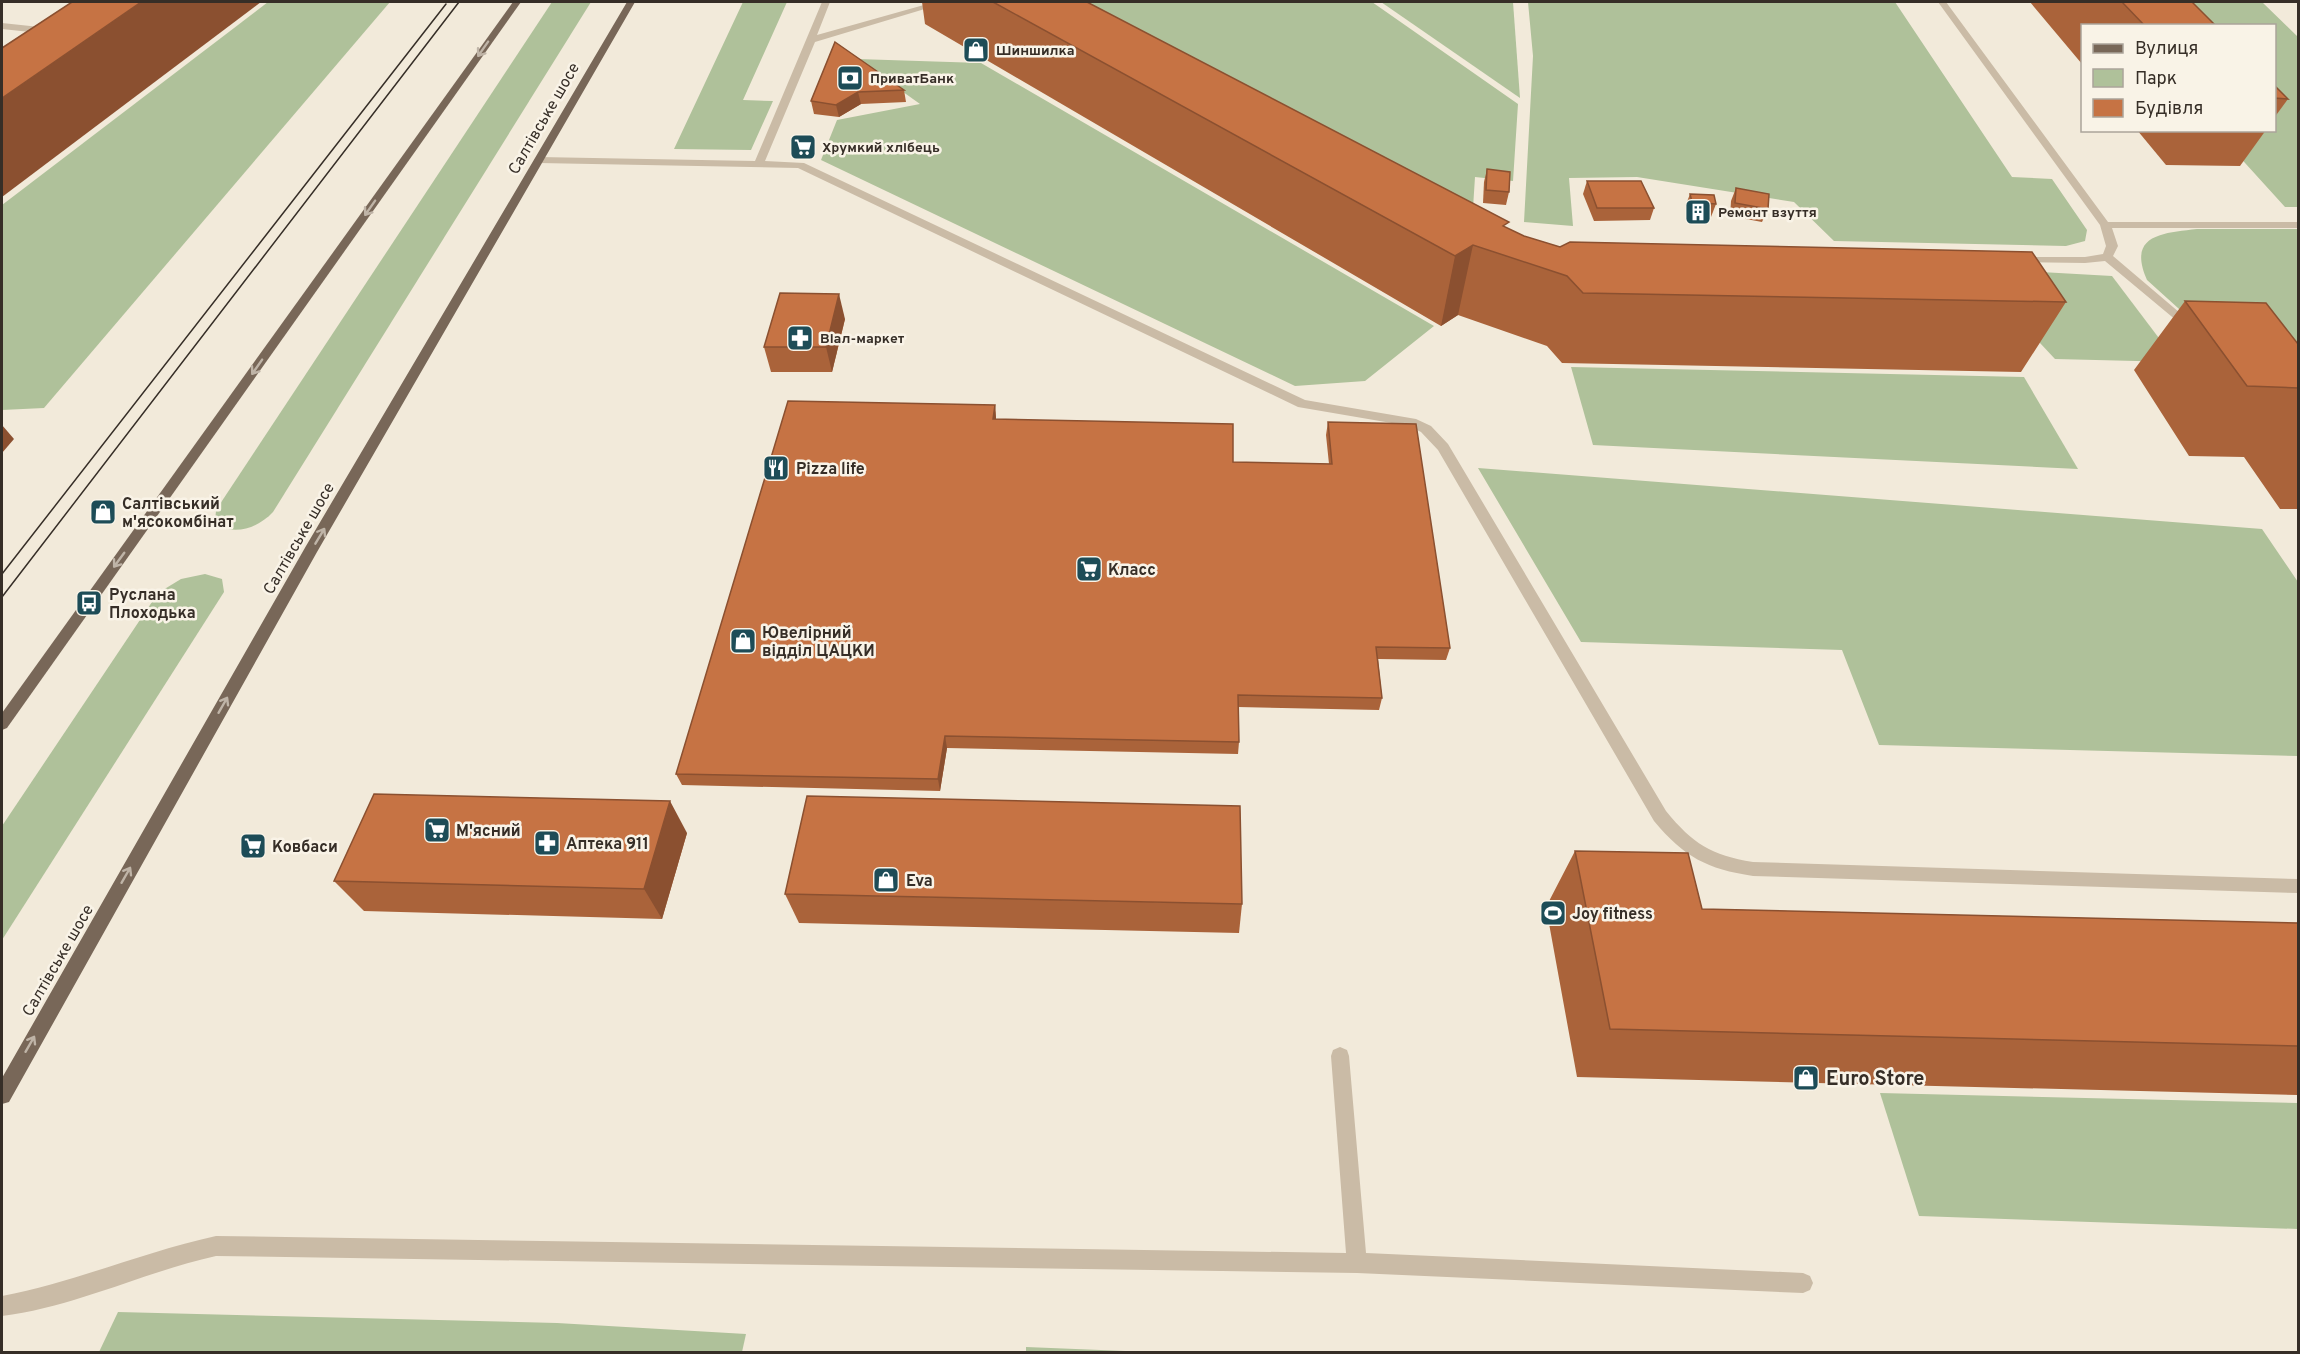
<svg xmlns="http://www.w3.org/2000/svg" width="2300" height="1354" font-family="Overpass,sans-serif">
<rect width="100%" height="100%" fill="#f2eada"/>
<g fill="#afc19a">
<path d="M268 2H390L44 408 2 410V205Z"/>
<path d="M552 2H591L273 512C258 528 235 536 215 524L216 510Z"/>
<path d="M743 2H787L743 100 773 101 751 150 674 149Z"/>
<path d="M1060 2H1372L1518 104 1513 181 1475 177 1473 208Z"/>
<path d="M1381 2H1513L1520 98Z"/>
<path d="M1528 2H1895L2012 177 2052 179 2087 230 2085 241 2066 246 1834 241 1794 202 1637 177 1569 178 1573 226 1524 222 1533 56Z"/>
<path d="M2100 2H2262L2298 37V207H2285L2216 131 2274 130V26L2122 25Z"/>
<path d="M857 59 981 63 1434 326 1365 381 1295 386 821 160 837 120 920 104Z"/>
<path d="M2197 229H2298V397L2251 374 2147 280C2127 235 2162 233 2197 229Z"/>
<path d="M1970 268 2112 276 2177 362 2055 359Z"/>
<path d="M1571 367 2024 377 2078 469 1593 445Z"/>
<path d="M1478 468 2262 529 2298 582V756L1879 745 1842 650 1581 642Z"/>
<path d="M205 574 222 579 224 592 2 940V826L158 593 181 579Z"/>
<path d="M1880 1093 2298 1103V1229L1919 1216Z"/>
<path d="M118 1312 557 1323 746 1334 742 1352H99Z"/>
<path d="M1026 1347 1150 1352H1026Z"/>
</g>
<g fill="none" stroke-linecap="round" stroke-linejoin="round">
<g fill="#cabba6" fill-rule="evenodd">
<path d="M822 2H830L817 35 931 3 938 5 815 42 765 161 804 163 1305 400 1416 419 1431 426 1448 444 1666 811C1693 844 1711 855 1753 862L2298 879V893L1753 876C1707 869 1684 857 1654 821L1438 450 1421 432 1409 426 1298 407 798 168 539 163 534 160 539 157 755 161Z"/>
<path d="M1938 2H1946L2108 222H2298V228H2112L2118 246 2113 256 2193 324 2195 327 2189 331 2105 261 2085 263 2013 262V258L2017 257H2085L2103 254 2106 246 2100 225Z"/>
<path d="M2 23 49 28 54 31 49 34 2 29Z"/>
<path d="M1340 1047 1347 1050 1349 1056 1366 1253 1803 1273 1810 1276 1813 1283 1810 1290 1803 1293 1357 1273 216 1256C144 1272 75 1307 2 1316V1296C75 1282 143 1252 216 1236L1346 1253 1331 1056 1333 1050Z"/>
</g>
<g fill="#786758" fill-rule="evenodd">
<path d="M513 2H521L7 728 2 730V713Z"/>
<path d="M627 2H635L317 552 9 1102 2 1104V1078L306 546Z"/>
</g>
<g stroke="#362e27" stroke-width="1.5">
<path d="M2 574 446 4"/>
<path d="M2 597 459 2"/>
</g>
</g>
<g fill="#aa633a">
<path d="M922 2H1087L1507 228 1524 236 1560 247 2066 302 2021 372 1562 363 1547 346 1458 315 1441 326 925 24Z"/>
<path d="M2030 2H2192L2216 26H2082V64Z"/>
<path d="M835 42 904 90 906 102 861 104 839 117 814 114 811 101Z"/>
<path d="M2274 85 2288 99 2274 118Z"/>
<path d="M2137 130H2266L2240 166 2166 165Z"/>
<path d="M1487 169 1509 192 1506 205 1483 203 1484 182Z"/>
<path d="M1587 181 1654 208 1650 220 1594 221 1583 194Z"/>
<path d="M1736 188 1768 209 1762 222 1730 216 1731 201Z"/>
<path d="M1690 194 1716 204 1711 217 1688 215 1685 207Z"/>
<path d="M2185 301 2298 344V509H2280L2244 457 2189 456 2134 370Z"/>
<path d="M845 319 832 372H771L764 347Z"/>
<path d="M995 405 996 419 1233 462 1329 464 1326 435 1328 422 1450 648 1446 660 1378 659 1382 698 1379 710 1238 707 1239 742 1238 754 947 748 940 791 682 785 676 774Z"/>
<path d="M687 833 662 919 364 911 334 881Z"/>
<path d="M1575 851 1702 909 2298 923V1095L1577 1077 1546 907Z"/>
<path d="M785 894 1242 904 1239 933 799 923Z"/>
</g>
<g fill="#8b5030">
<path d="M141 2H261L2 197V98Z"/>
<path d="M858 92 861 104 839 117 836 105Z"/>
<path d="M1473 245 1458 315 1441 326 1455 256Z"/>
<path d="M839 294 845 319 832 372 826 347Z"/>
<path d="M995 405 996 418 994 432 993 419Z"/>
<path d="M2 425 14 439 2 453Z"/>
<path d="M945 736 947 748 940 791 938 779Z"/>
<path d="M670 801 687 833 662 919 644 889Z"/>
</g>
<g fill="#c67344" stroke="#8b5030" stroke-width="1.5">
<path d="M72 2H141L2 98V48Z"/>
<path d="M993 2H1087L1509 222 1503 226 1524 236 1560 247 1570 242 2032 252 2066 302 1583 293 1567 276 1473 245 1455 256Z"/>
<path d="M2122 2H2192L2216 26H2145Z"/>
<path d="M835 42 904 90 858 92 836 105 811 101Z"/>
<path d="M2274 85 2288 99 2274 98Z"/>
<path d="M1487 169 1510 172 1509 192 1486 190Z"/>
<path d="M1587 181H1641L1654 208H1597Z"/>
<path d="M1736 188 1769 194 1768 209 1735 203Z"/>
<path d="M1690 194 1714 195 1716 204 1692 202Z"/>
<path d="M780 293 839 294 826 347H764Z"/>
<path d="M2185 301 2266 303 2298 344V388L2247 386Z"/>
<path d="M788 401 995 405 993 419 1233 424V462L1332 464 1328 422 1416 424 1450 648 1376 647 1382 698 1238 695 1239 742 945 736 938 779 676 774Z"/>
<path d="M374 794 670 801 644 889 334 881Z"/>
<path d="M807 796 1240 806 1242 904 785 894Z"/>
<path d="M1575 851 1688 853 1702 909 2298 923V1046L1610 1029Z"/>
</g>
<defs><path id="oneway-shaft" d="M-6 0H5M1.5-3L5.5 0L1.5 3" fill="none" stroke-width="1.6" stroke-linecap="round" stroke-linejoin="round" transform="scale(1.5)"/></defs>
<g stroke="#bfb4a7">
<use href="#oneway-shaft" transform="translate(483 49) rotate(125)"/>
<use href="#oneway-shaft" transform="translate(370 208) rotate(125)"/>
<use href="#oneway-shaft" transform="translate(257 367) rotate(125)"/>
<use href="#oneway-shaft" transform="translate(320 536) rotate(-59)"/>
<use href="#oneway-shaft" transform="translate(119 560) rotate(126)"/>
<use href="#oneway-shaft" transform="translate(223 705) rotate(-60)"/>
<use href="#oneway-shaft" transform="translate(126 875) rotate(-60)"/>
<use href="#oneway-shaft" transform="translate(30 1044) rotate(-60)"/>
</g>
<defs>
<symbol id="shop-square" viewBox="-11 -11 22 22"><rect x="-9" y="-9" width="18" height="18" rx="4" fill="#1d4c57" stroke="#f9f3e7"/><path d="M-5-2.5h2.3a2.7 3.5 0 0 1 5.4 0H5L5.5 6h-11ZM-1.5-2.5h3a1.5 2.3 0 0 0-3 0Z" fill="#fff"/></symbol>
<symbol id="bank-square" viewBox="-11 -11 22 22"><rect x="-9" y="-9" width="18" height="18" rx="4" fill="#1d4c57" stroke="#f9f3e7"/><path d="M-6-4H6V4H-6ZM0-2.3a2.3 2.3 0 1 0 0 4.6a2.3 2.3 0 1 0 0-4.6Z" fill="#fff"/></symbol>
<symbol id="supermarket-square" viewBox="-11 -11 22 22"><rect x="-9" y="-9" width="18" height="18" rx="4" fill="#1d4c57" stroke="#f9f3e7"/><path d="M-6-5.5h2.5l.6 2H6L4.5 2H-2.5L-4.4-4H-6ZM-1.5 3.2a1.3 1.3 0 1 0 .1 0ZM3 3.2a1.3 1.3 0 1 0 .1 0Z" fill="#fff"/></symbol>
<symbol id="building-square" viewBox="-11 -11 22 22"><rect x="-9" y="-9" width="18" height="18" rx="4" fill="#1d4c57" stroke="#f9f3e7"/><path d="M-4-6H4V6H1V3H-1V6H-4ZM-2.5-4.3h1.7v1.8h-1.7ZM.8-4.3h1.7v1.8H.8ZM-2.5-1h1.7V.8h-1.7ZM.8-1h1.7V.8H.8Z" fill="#fff"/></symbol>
<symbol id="pharmacy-square" viewBox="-11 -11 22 22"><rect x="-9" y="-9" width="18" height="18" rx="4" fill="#1d4c57" stroke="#f9f3e7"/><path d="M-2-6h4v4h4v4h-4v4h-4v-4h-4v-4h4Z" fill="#fff"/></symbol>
<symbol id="restaurant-square" viewBox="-11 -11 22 22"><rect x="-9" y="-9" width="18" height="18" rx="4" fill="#1d4c57" stroke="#f9f3e7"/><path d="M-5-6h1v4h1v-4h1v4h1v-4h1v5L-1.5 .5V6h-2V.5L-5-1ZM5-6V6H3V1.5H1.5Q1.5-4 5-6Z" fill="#fff"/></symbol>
<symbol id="bus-square" viewBox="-11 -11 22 22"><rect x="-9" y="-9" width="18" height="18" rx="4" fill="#1d4c57" stroke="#f9f3e7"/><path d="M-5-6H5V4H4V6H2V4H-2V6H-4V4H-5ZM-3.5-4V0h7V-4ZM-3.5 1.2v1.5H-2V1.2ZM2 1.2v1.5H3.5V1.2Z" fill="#fff"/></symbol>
<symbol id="stadium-square" viewBox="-11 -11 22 22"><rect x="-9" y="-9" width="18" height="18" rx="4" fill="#1d4c57" stroke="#f9f3e7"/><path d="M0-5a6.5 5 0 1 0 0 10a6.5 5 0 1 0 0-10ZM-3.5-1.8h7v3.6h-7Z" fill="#fff"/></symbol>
</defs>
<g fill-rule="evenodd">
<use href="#shop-square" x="961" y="35" width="30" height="30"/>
<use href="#bank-square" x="835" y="63" width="30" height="30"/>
<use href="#supermarket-square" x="788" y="132" width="30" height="30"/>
<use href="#building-square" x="1683" y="197" width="30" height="30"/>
<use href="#pharmacy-square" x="785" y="323" width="30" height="30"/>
<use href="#restaurant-square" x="761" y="453" width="30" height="30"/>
<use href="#shop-square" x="88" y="497" width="30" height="30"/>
<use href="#supermarket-square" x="1074" y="554" width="30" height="30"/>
<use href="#bus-square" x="74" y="588" width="30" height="30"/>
<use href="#shop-square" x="728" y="626" width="30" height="30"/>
<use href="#supermarket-square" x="422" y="815" width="30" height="30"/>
<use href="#pharmacy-square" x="532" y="828" width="30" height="30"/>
<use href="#supermarket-square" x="238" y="831" width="30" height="30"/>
<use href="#shop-square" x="871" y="865" width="30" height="30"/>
<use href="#stadium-square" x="1538" y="898" width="30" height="30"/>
<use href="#shop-square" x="1791" y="1063" width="30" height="30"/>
</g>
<g text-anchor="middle" stroke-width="5" stroke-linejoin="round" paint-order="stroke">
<g font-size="14" font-weight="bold" fill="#362e27" stroke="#f9f3e7" text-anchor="start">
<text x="996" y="55">Шиншилка</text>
<text x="870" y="83">ПриватБанк</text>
<text x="822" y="152">Хрумкий хлібець</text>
<text x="1718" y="217">Ремонт взуття</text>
<text x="820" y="343">Віал-маркет</text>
</g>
<g font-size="16" fill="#362e27" stroke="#f9f3e7">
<text transform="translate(543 118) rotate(-60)" y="6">Салтівське шосе</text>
<text transform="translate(298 538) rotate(-60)" y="6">Салтівське шосе</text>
<text transform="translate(57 960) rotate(-60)" y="6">Салтівське шосе</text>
</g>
<g font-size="16" font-weight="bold" fill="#362e27" stroke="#f9f3e7" text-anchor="start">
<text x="796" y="474">Pizza life</text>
<text x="122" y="509">Салтівський<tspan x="122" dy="18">м'ясокомбінат</tspan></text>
<text x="1108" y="575">Класс</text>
<text x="109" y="600">Руслана<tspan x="109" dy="18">Плоходька</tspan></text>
<text x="762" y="638">Ювелірний<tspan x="762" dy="18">відділ ЦАЦКИ</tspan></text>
<text x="456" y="836">М'ясний</text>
<text x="566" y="849">Аптека 911</text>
<text x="272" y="852">Ковбаси</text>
<text x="906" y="886">Eva</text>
<text x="1572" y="919">Joy fitness</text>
</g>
<g font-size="20" font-weight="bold" fill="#362e27" stroke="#f9f3e7" text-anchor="start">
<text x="1826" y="1085">Euro Store</text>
</g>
</g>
<rect width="2300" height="1354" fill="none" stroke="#362e27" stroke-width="6"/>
<rect x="2081" y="24" width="195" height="108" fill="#f9f3e7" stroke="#aba49a" stroke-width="1.5"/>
<rect x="2093" y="44" width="30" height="9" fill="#786758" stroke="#aba49a" stroke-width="1.5"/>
<text x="2135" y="54" font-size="18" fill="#362e27">Вулиця</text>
<rect x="2093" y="69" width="30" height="18" fill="#afc19a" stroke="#aba49a" stroke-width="1.5"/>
<text x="2135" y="84" font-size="18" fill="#362e27">Парк</text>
<rect x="2093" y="99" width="30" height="18" fill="#c67344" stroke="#aba49a" stroke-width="1.5"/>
<text x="2135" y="114" font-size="18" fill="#362e27">Будівля</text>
</svg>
